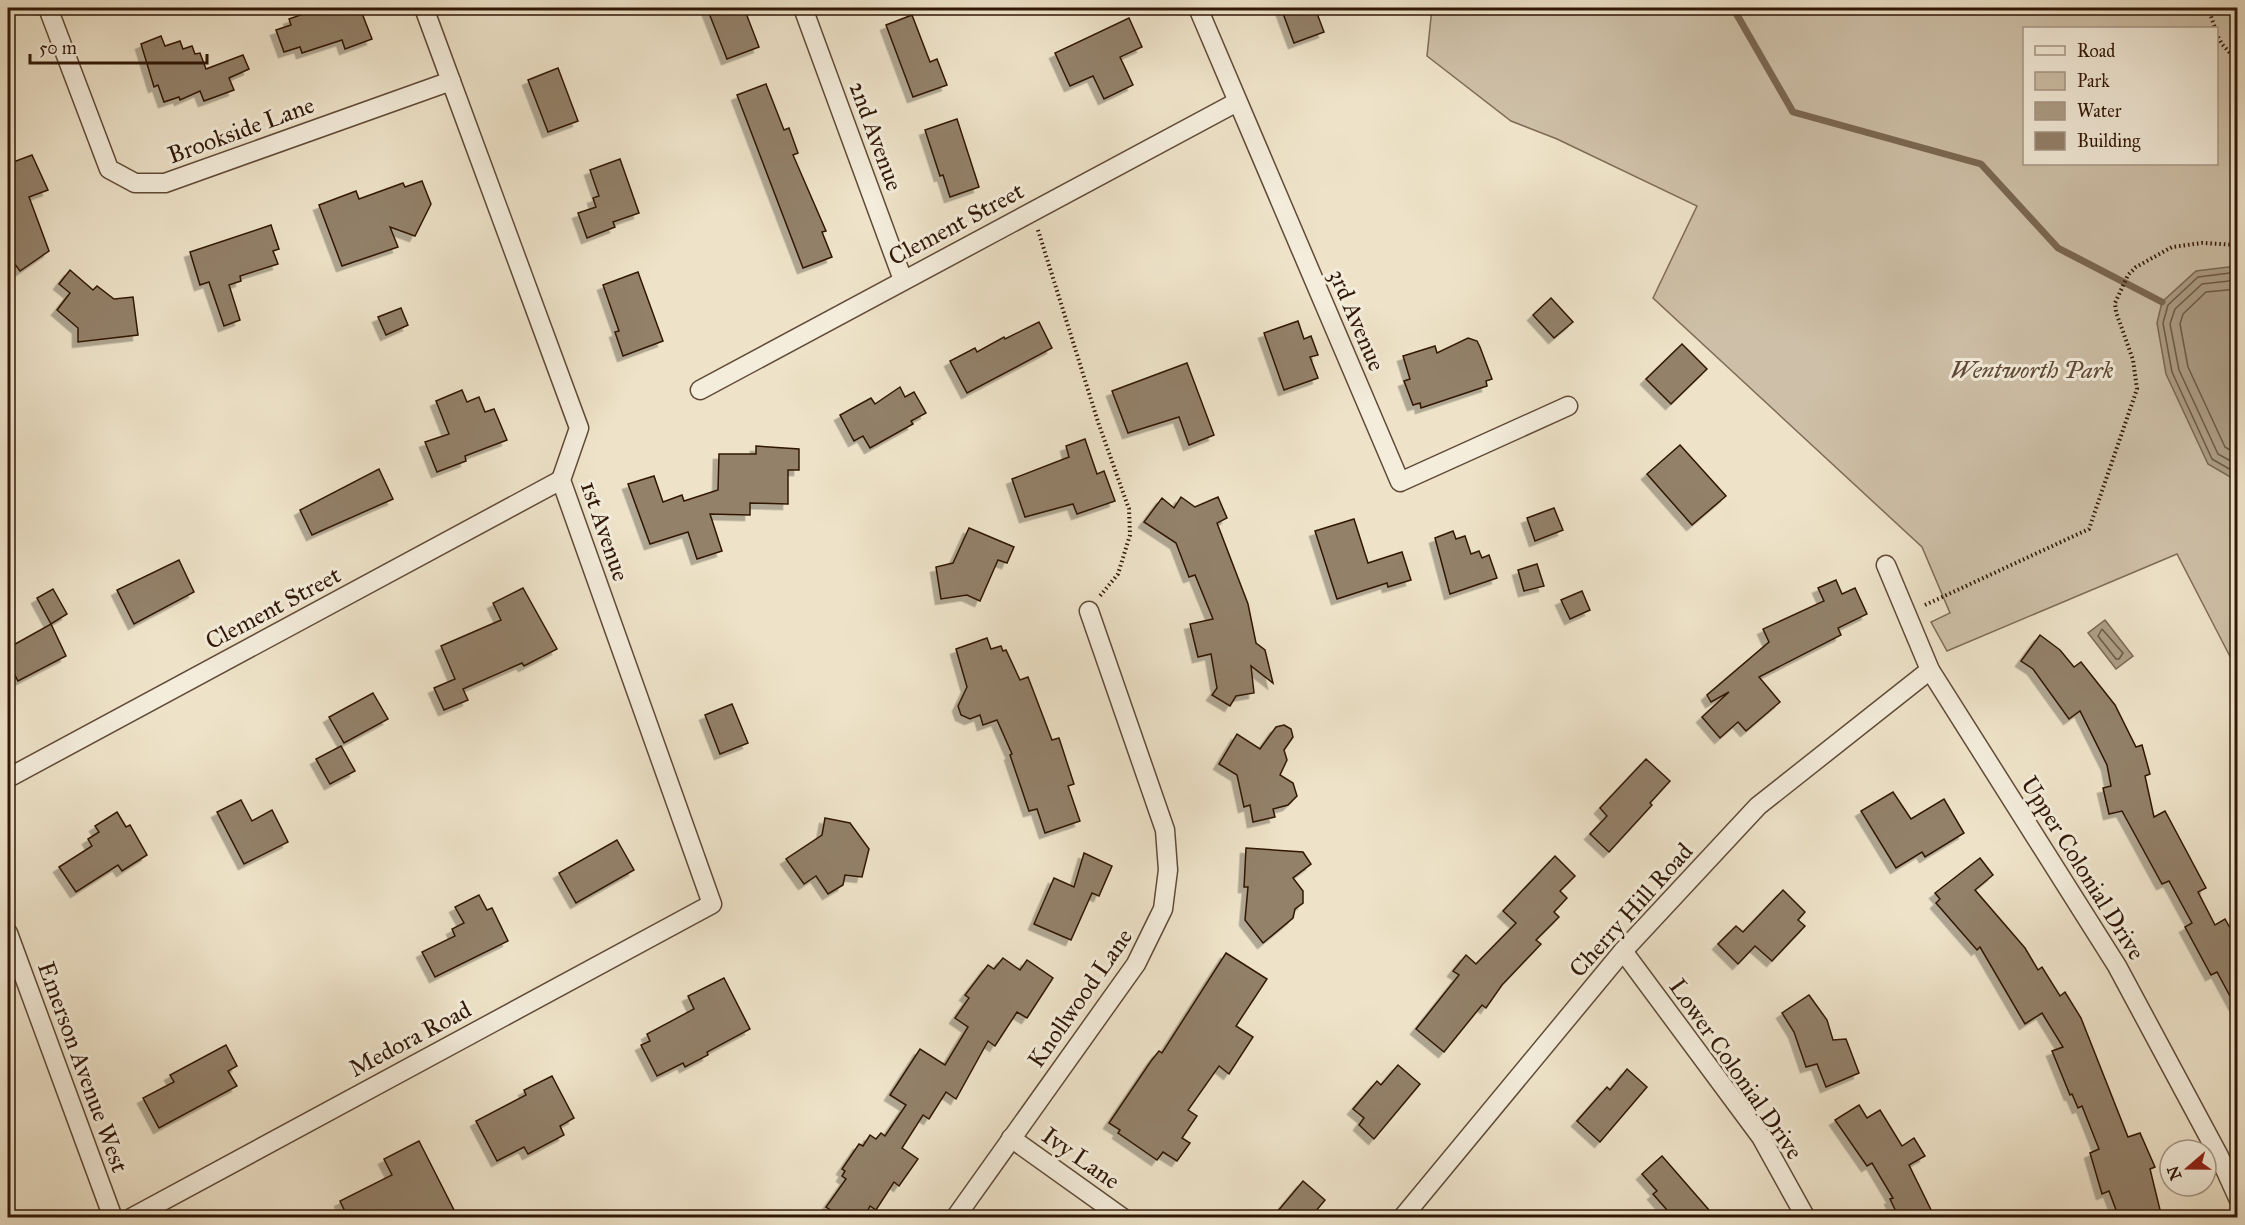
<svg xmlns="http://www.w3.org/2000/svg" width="2245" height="1225" font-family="'IM FELL Great Primer',serif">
<defs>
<filter id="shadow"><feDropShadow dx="-5.5" dy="5.5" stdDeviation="0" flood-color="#0004"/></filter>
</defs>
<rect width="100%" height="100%" fill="#eee3c9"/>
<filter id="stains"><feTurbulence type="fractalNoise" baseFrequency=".00333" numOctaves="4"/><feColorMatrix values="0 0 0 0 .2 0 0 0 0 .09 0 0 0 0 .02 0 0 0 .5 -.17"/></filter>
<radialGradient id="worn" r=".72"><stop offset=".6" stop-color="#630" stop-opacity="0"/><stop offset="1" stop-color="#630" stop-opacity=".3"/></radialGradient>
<path fill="#cec0a8" stroke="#7f6c57" stroke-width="1.5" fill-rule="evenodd" d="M1432 8H2237V670L2177 554 1947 651 1931 622 1950 613 1922 547 1653 298 1697 206 1557 139 1511 121 1427 56ZM2024 28H2216V164H2024Z"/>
<g fill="#ad9e87" stroke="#7b6853" stroke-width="1.5">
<path d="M2236 266 2238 272 2237 481 2208 464 2166 374 2157 323 2162 302 2196 271Z"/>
<path d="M2105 620 2133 656 2116 669 2088 633Z"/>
</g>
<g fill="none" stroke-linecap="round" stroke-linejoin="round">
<g stroke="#6e5a46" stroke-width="1.5">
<path d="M2238 272 2198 277 2168 305 2163 323 2172 372 2212 459 2238 474"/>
<path d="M2238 280 2202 284 2175 309 2170 324 2179 370 2199 413 2218 454 2238 465"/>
<path d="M2238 289 2206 292 2183 314 2180 324 2188 367 2225 447 2238 455"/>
<path d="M2102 629 2123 653 2119 659H2116L2098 636Z"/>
</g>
<path stroke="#7b6853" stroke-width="7" d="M1733 8 1793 112 1981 164 2058 248 2162 302"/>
</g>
<g fill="#93816b" stroke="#301706" stroke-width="1.5" filter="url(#shadow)">
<path d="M320 8H360L372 39 345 49 342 40 302 53 300 47 284 52 276 30 291 25 289 19Z"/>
<path d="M707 8H744L759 47 727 59Z"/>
<path d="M1281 8H1315L1324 32 1294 43Z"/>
<path d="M912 15 930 62 937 59 947 85 913 97 886 25Z"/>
<path d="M1129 18 1142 47 1120 57 1133 85 1104 99 1093 76 1070 86 1055 53Z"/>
<path d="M161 36 165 46 180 41 183 49 192 46 195 54 200 53 206 69 243 55 249 69 229 78 234 90 204 101 200 91 180 100 179 97 164 102 158 85 154 87 141 44Z"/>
<path d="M558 68 578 121 548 132 528 80Z"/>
<path d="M766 84 784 130 789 128 798 153 793 155 826 231 822 232 832 257 803 268 737 95Z"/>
<path d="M957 119 979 187 950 197 943 175 940 176 925 130Z"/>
<path d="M32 155 48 190 29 197 49 251 20 271 8 255V164Z"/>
<path d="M620 159 639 213 613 222 615 227 587 238 578 213 596 207 593 198 599 196 590 170Z"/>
<path d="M422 181 431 204 415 236 390 227 398 247 342 266 319 205 356 191 359 199 403 183 405 187Z"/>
<path d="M271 225 279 249 273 251 278 264 240 276 241 281 229 285 240 320 224 326 209 282 200 285 190 252Z"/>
<path d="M70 270 93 290 97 286 114 299 133 297 138 335 78 342V328L57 310 70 293 59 284Z"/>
<path d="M638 272 663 341 623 356 615 332 619 331 603 285Z"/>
<path d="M1551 298 1573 322 1554 338 1533 315Z"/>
<path d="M401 308 408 325 386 335 378 317Z"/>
<path d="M1298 321 1304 339 1311 336 1318 355 1310 357 1318 378 1284 390 1264 333Z"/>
<path d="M1039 322 1052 348 967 393 950 361 975 348 977 352 1004 337 1005 339Z"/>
<path d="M1468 338 1477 341 1480 347 1492 379 1486 381 1487 386 1421 408 1420 403 1413 405 1404 381 1410 379 1403 356 1435 346 1437 353Z"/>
<path d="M1682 344 1707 369 1671 404 1646 379Z"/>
<path d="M1187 363 1214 435 1189 445 1179 417 1128 433 1112 391Z"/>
<path d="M900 387 905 397 914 392 926 413 911 421 913 424 870 448 863 436 854 441 840 415 871 398 875 404Z"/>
<path d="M462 390 467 402 479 397 485 412 494 409 507 440 465 456 466 461 437 472 425 442 449 434 436 401Z"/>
<path d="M1085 439 1097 474 1104 471 1115 501 1077 514 1073 504 1025 517 1012 479 1069 457 1066 446Z"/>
<path d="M1680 445 1726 496 1692 525 1647 474Z"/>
<path d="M756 446 799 449V470H788V504L750 503V515L710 514 722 551 697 559 688 532 650 544 628 484 654 476 663 502 682 495 684 501 718 490 719 454H756Z"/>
<path d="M379 469 393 499 312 535 300 510Z"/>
<path d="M1181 497 1195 507 1218 497 1227 518 1217 523 1248 604 1256 643 1265 650 1273 683 1251 666 1254 693 1236 696 1230 706 1212 695 1217 688 1211 654 1198 657 1190 624 1213 619 1195 575 1189 577 1176 543 1144 522 1162 498 1174 508Z"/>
<path d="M1554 508 1563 530 1535 541 1527 518Z"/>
<path d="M1354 519 1368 563 1402 552 1411 580 1388 587 1387 583 1337 599 1315 531Z"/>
<path d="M969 528 1014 547 1007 563 998 560 980 601 967 595 941 599 936 567 953 563Z"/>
<path d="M1453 531 1456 539 1465 536 1471 554 1479 551 1482 558 1489 555 1497 578 1450 594 1435 538Z"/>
<path d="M179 560 194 592 134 624 117 590Z"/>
<path d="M1537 564 1544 586 1524 591 1518 570Z"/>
<path d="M1836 580 1842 594 1855 588 1867 614 1838 628 1841 635 1759 677 1780 702 1746 731 1738 722 1720 738 1702 717 1729 692 1711 702 1707 695 1769 642 1763 629 1824 601 1818 588Z"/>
<path d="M523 588 557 649 524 666 522 663 463 689 468 700 444 710 434 688 455 679 441 646 501 620 493 603Z"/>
<path d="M53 589 67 614 51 624 37 598Z"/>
<path d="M1582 591 1590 610 1570 619 1561 600Z"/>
<path d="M51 624 66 656 18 681 8 662V648Z"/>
<path d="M2040 635 2060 650 2074 667 2081 662 2115 705 2136 747 2142 745 2150 774 2145 776 2154 817 2165 811 2206 888 2198 892 2215 925 2225 919 2238 942V1011L2217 972 2211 975 2185 927 2192 923 2169 881 2162 884 2122 811 2109 814 2103 788 2111 786 2107 765 2080 711 2069 719 2033 669 2021 661Z"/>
<path d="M987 638 991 649 1001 646 1003 651 1006 650 1020 680 1028 677 1052 740 1059 738 1074 784 1068 786 1080 821 1045 833 1037 809 1029 811 1010 755 1012 754 997 720 983 725 980 715 970 719 961 715 958 706 967 687 956 649Z"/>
<path d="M373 693 388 719 344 743 329 717Z"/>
<path d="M732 704 748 743 720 754 705 715Z"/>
<path d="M1284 725 1291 729 1293 737 1284 750 1287 760 1280 775 1293 783 1297 796 1288 805 1273 809 1275 817 1253 822 1250 805 1244 807 1237 775 1219 764 1237 734 1260 749 1276 727Z"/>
<path d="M341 746 355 771 330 784 316 759Z"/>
<path d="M1646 759 1670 781 1650 803 1652 805 1609 852 1590 834 1607 816 1600 808Z"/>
<path d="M1893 792 1911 819 1944 799 1964 833 1925 857 1922 852 1896 868 1861 811Z"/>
<path d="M241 800 252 821 272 810 288 842 244 864 217 812Z"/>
<path d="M117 812 126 827 130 825 147 855 122 871 118 865 76 892 59 867 92 846 88 839 99 832 95 826Z"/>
<path d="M825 818 850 823 869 849 862 877 845 875 843 885 828 894 816 876 804 884 786 859 822 835Z"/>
<path d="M617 840 634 870 576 903 559 873Z"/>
<path d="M1246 848 1303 852 1311 864 1293 878 1303 891V903L1295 909 1293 918 1263 943 1245 920 1248 887H1244Z"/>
<path d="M1084 853 1112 866 1099 896 1092 893 1071 940 1034 924 1054 878 1074 887Z"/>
<path d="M1555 856 1575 876 1560 891 1567 898 1554 912 1559 917 1536 940 1541 944 1502 985 1486 1008 1482 1005 1444 1052 1416 1029 1459 975 1453 971 1466 955 1476 964 1516 923 1503 911Z"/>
<path d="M1980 858 1993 875 1975 890 2025 948 2038 970 2042 967 2060 996 2065 992 2081 1018 2128 1137 2140 1133 2155 1167 2150 1169 2162 1218H2119L2109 1191 2102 1194 2090 1153 2099 1149 2082 1106 2078 1108 2072 1094 2070 1095 2052 1051 2063 1047 2042 1013 2025 1024 1980 947 1977 950 1936 903 1940 899 1935 893Z"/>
<path d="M1783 890 1805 912 1798 920 1805 926 1772 961 1755 946 1738 964 1718 944 1736 926 1743 932Z"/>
<path d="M479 895 487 910 492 908 508 941 435 977 422 952 455 936 452 929 464 923 455 907Z"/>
<path d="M1226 953 1267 979 1236 1026 1253 1037 1229 1074 1219 1066 1188 1110 1197 1116 1182 1138 1190 1143 1177 1161 1163 1152 1157 1160 1118 1133 1120 1130 1109 1123 1151 1061 1159 1051 1162 1053Z"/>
<path d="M1003 958 1020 970 1027 960 1053 978 1027 1018 1017 1012 995 1046 988 1041 956 1099 946 1092 929 1119 923 1115 902 1148 918 1159 899 1186 894 1182 876 1210 870 1206 864 1218H842L826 1207 846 1179 842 1176 845 1171 842 1169 859 1144 863 1146 870 1135 876 1139 881 1133 885 1136 906 1105 890 1095 920 1049 945 1065 968 1027 955 1018 969 998 965 995 988 965 994 969Z"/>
<path d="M724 978 750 1029 707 1052 708 1055 685 1067 683 1063 657 1076 641 1045 650 1041 647 1034 694 1009 688 996Z"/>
<path d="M1809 995 1827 1020 1833 1040 1846 1039 1859 1073 1826 1087 1817 1064 1806 1067 1794 1032 1782 1013Z"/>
<path d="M226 1045 237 1066 228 1071 237 1086 159 1128 143 1098 174 1082 170 1075Z"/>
<path d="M1398 1065 1420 1084 1374 1139 1359 1125 1364 1118 1353 1109 1377 1081 1381 1085Z"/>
<path d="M1627 1069 1647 1087 1600 1142 1577 1121 1607 1087 1610 1090Z"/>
<path d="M552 1076 574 1118 560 1126 564 1135 528 1154 524 1147 497 1161 476 1121 526 1095 524 1090Z"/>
<path d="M1859 1105 1867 1118 1880 1110 1902 1146 1914 1138 1925 1156 1909 1165 1935 1218H1899L1890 1199 1893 1198 1872 1163 1867 1166 1835 1120Z"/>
<path d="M419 1141 455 1212 444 1218H348L340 1201 392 1175 384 1159Z"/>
<path d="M1662 1156 1716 1218H1674L1653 1194 1657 1191 1642 1174Z"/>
<path d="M1303 1181 1325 1200 1310 1218H1272Z"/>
</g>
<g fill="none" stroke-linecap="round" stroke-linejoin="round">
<defs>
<g id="street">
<path d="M48 8 109 169 135 183H165L451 81"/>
<path d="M803 8 903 280"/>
<path d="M1198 8 1400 482 1568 406"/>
<path d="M700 390 1237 102"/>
<path d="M1886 565 1930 670 2117 966 2219 1156 2238 1198"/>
<path d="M8 778 561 480"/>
<path d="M8 933 113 1218"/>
<path d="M1623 951 1761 1137 1806 1218"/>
<path d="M1011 1138 1123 1218"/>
<path d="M131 1218 712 904 561 480 579 428 424 8"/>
<path d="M955 1218 1136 964 1163 909 1168 870 1165 830 1089 611"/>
<path d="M1402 1218 1623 951 1758 806 1930 670"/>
</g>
</defs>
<use href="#street" stroke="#604a37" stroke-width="21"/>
<g stroke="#301706" stroke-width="4" stroke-dasharray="1.5 3" stroke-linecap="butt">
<path d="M2208 8 2215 28"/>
<path d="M2216 33 2222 44 2238 62"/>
<path d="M1038 230 1099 425 1129 509 1130 535 1118 574 1100 596"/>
<path d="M1925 605 2089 529 2137 389 2133 360 2116 312 2115 303 2128 275 2136 267 2172 247 2202 243 2238 245"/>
</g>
<use href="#street" stroke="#f4eddc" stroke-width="18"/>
</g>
<g text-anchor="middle" stroke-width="6" stroke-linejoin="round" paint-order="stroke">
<g font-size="24" fill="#301706" stroke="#f4eddc">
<text transform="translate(241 130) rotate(-20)" y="8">Brookside Lane</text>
<text transform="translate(876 136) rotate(70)" y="8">2nd Avenue</text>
<text transform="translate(956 224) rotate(-28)" y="8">Clement Street</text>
<text transform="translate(1357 320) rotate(67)" y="8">3rd Avenue</text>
<text transform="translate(605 531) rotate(71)" y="8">1st Avenue</text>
<text transform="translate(273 608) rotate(-28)" y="8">Clement Street</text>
<text transform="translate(2083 868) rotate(58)" y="8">Upper Colonial Drive</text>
<text transform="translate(1631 910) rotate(-48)" y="8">Cherry Hill Road</text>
<text transform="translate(1080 998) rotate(-55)" y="8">Knollwood Lane</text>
<text transform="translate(410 1039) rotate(-28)" y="8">Medora Road</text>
<text transform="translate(83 1067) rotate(70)" y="8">Emerson Avenue West</text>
<text transform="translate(1736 1069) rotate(55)" y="8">Lower Colonial Drive</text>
<text transform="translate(1081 1158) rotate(35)" y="8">Ivy Lane</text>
</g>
<g font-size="24" font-style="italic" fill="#5f4a37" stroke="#f4eddc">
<text x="2032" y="378">Wentworth Park</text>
</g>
</g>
<rect width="2245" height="1225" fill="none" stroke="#eee3c9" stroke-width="30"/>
<rect x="9" y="9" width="2227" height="1207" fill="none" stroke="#301706" stroke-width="3"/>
<rect x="15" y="15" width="2215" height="1195" fill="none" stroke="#301706" stroke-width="1.5"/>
<rect x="2023" y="27" width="195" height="138" fill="#f4eddc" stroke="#a69786" stroke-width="1.5"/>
<rect x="2035" y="46" width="30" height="9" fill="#f4eddc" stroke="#a69786" stroke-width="1.5"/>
<text x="2077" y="57" font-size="18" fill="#301706">Road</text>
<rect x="2035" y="72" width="30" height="18" fill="#cec0a8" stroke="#a69786" stroke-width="1.5"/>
<text x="2077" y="87" font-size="18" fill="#301706">Park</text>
<rect x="2035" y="102" width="30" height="18" fill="#ad9e87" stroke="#a69786" stroke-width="1.5"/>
<text x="2077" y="117" font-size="18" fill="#301706">Water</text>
<rect x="2035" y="132" width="30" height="18" fill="#93816b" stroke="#a69786" stroke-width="1.5"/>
<text x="2077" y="147" font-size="18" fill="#301706">Building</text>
<g transform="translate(2188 1168) rotate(250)"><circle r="28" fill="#f4eddc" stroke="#a69786" stroke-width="1.5"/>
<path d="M0-4.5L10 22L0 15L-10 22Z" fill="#8f2418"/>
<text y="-9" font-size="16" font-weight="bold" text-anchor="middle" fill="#301706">N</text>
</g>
<path d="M30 54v9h177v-9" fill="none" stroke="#301706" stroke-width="3"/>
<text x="39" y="54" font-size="18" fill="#301706" stroke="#f4eddc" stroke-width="4.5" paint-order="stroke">50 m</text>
<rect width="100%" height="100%" filter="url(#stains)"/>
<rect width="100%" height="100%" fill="url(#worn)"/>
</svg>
